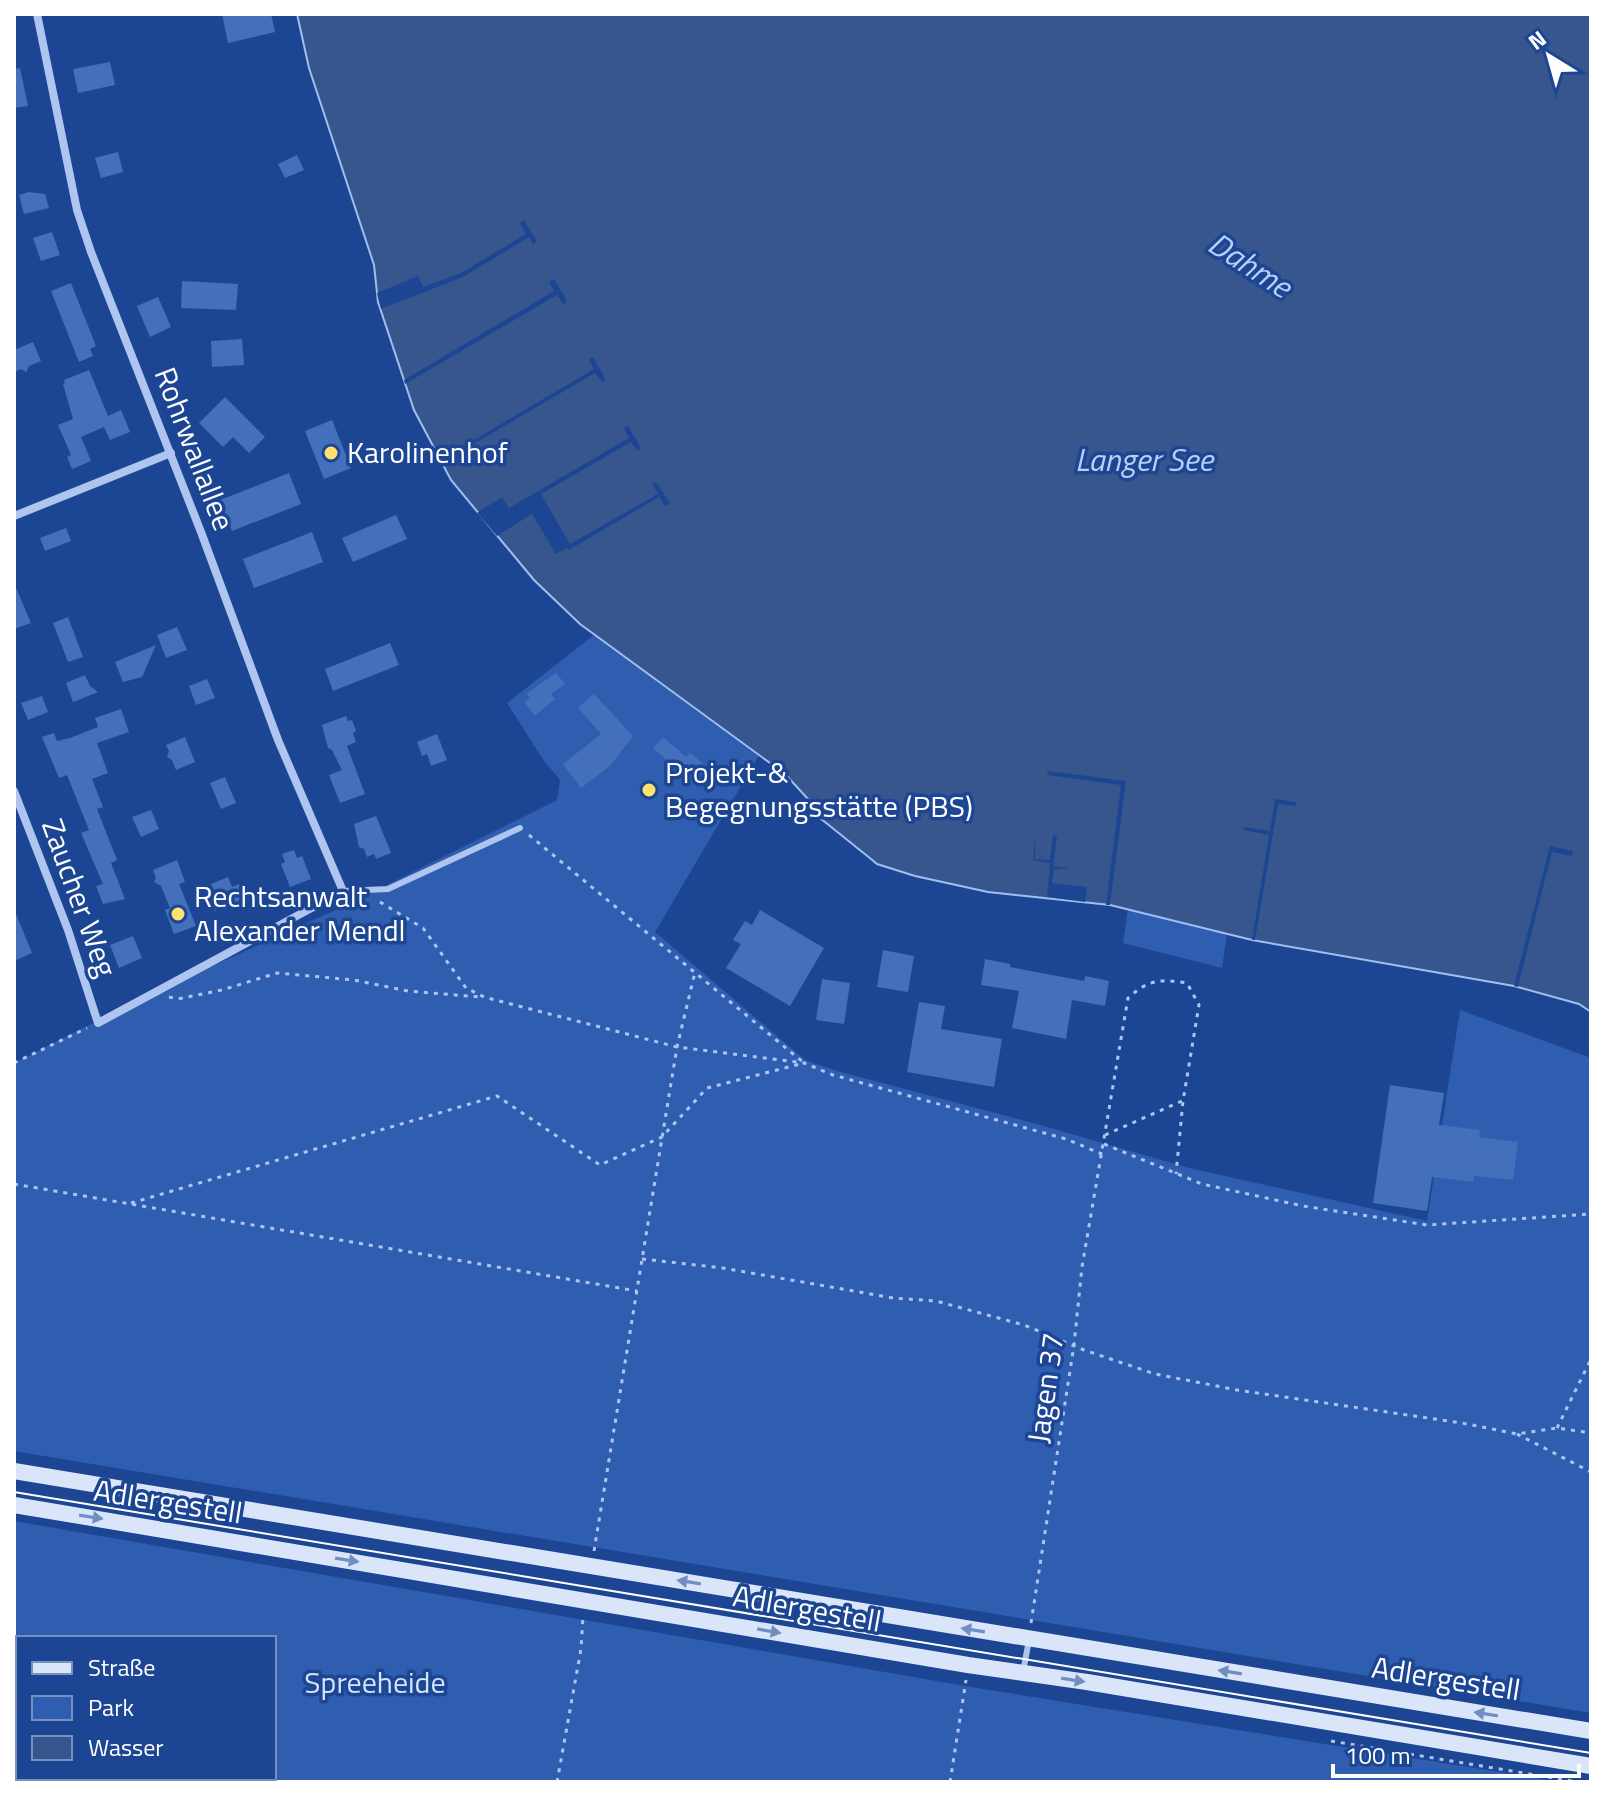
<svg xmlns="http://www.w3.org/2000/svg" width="1605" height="1796" font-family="'Titillium Web',sans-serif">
<rect width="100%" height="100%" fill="#1c4693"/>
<g fill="#2f5eb1" fill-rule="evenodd">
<path d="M594 635 760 754 655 932 805 1060 837 1071 1037 1124 1189 1168 1427 1221 1460 1010 1591 1058V1713L14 1451V1063L153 993 351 903 557 800 560 780 544 761 507 703Z"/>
<path d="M1128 909 1227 934 1222 968 1123 943Z"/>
<path d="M14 1521 971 1687 1561 1782H14ZM274 1638V1778H18V1638Z"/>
</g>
<path fill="#38568e" stroke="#a0bff1" stroke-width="2" d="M297 14H1591V1012L1579 1004 1514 986 1252 940 1110 905 988 892 915 876 877 864 871 859 805 806 808 799 785 774 580 624 534 580 451 480 414 410 378 302 374 265 309 68Z"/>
<g fill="#1c4693">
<path d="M524 220 537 242 533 244 529 237 463 277 381 309 377 293 418 276 423 287 461 273 526 234 520 223Z"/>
<path d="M554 279 567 301 563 304 557 295 405 384 404 380 554 291 549 282Z"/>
<path d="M593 357 606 380 602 382 595 373 441 463 440 460 594 369 589 360Z"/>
<path d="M628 426 641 448 638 451 631 442 541 494 570 544 658 494 652 484 656 482 670 503 665 506 659 497 569 550 567 548 556 554 532 514 497 536 477 513 502 497 509 508 629 438 624 428Z"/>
<path d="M1048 771 1126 781 1110 905H1106L1121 785 1047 775Z"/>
<path d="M1275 799 1296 802V806L1278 804 1255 940H1252L1269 835 1243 830 1244 827 1270 831Z"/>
<path d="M1036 833 1035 859 1050 860 1053 835 1057 836 1053 866 1071 869H1054L1052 883 1087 887 1085 902 1047 897 1050 863 1033 860Z"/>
<path d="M1550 846 1573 851 1572 856 1552 852 1518 987 1514 986Z"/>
</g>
<g fill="#446fba">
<path d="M222 14H271L275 32 228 43Z"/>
<path d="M110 62 115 85 78 93 73 69Z"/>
<path d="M20 68 28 106 14 108V69Z"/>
<path d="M118 152 123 172 101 178 95 158Z"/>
<path d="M297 155 304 170 285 178 278 164Z"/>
<path d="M29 192 45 194 49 208 24 214 19 195Z"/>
<path d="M52 232 60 255 41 261 33 238Z"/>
<path d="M182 281 238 284 236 310 181 308Z"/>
<path d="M71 283 96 346 90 349 93 356 79 362 51 291Z"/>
<path d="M158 297 171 327 150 337 137 306Z"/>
<path d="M242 339 244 365 212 367 211 341Z"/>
<path d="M33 342 41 361 29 366 26 372 21 369 14 372V350Z"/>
<path d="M89 370 108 416 121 410 130 432 110 440 104 427 81 437 91 461 72 469 67 457 71 455 58 425 73 419 63 384 65 383 64 380Z"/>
<path d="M225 397 265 437 249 453 233 437 223 447 199 423Z"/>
<path d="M332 420 351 468 324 479 305 431Z"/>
<path d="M289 473 301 504 232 531 220 500Z"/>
<path d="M396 515 407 539 353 562 342 538Z"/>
<path d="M66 528 71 541 45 551 40 538Z"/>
<path d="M312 532 323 562 254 588 243 559Z"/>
<path d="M14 583 31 623 14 629Z"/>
<path d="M68 617 83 657 68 662 53 623Z"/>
<path d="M177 627 187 650 166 658 157 635Z"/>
<path d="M390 643 399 665 333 691 325 669Z"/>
<path d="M156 645 142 677 123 682 115 662Z"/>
<path d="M556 673 565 684 551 694 555 699 535 716 524 702 530 698 526 694Z"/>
<path d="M85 675 90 686 98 692 73 702 66 683Z"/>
<path d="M207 679 215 698 196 705 189 686Z"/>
<path d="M594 694 633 736 610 766 581 788 563 764 601 734 578 708Z"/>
<path d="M42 696 48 712 28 720 21 703Z"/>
<path d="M121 709 129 732 97 743 108 773 92 779 103 807 97 809 117 860 111 863 125 899 103 904 96 886 103 884 81 833 89 830 67 775 59 778 42 737 54 733 57 741 70 738 98 727 95 718Z"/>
<path d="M346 716 348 721 352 720 356 731 353 733 356 742 347 746 365 794 340 803 329 775 342 770 332 750 328 748 322 725Z"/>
<path d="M437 734 447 760 431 766 427 754 422 756 417 742Z"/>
<path d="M185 737 195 762 176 770 172 760 167 757 169 751 166 745Z"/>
<path d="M663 737 686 757 690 753 707 767 693 783 653 748Z"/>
<path d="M225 777 236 803 221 809 210 783Z"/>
<path d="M151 810 159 829 141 837 132 817Z"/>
<path d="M376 816 391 853 376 859 374 854 367 857 364 849 359 847 354 824Z"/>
<path d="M294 850 297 858 302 856 311 879 290 887 281 864 285 862 282 854Z"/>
<path d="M177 860 185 882 179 884 196 926 174 934 165 910 170 908 161 886 154 882 156 878 153 870Z"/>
<path d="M228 877 232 887 242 883 248 899 214 911 217 900 211 884Z"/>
<path d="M14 909 32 953 14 961Z"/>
<path d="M760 910 824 948 790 1006 726 968 741 944 733 940 745 921 752 925Z"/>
<path d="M133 936 142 958 119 968 110 945Z"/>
<path d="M883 950 914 956 908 992 877 987Z"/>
<path d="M985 959 1010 964V967L1084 981 1085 976 1109 981 1105 1006 1072 1000 1066 1039 1012 1028 1019 991 981 985Z"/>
<path d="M822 979 850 983 844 1024 816 1020Z"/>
<path d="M919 1002 945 1006 941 1029 1002 1039 994 1087 907 1072Z"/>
<path d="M1390 1085 1444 1093 1439 1125 1480 1130 1479 1137 1518 1142 1513 1180 1474 1176 1473 1182 1432 1177 1427 1211 1373 1203Z"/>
</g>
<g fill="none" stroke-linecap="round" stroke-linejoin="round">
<g stroke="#adc5ef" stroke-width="3" stroke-dasharray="4 6" stroke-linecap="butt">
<path d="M529 835 804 1063"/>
<path d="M380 902 423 928 466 988 484 997 677 1047 804 1063 833 1075 1066 1139 1102 1154"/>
<path d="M169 997 178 999 222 990 277 973 354 980 408 991 480 997"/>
<path d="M14 1063 87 1028"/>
<path d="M1105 1135 1182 1101"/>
<path d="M1104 1144 1202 1184 1303 1206 1427 1225 1591 1214"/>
<path d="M14 1184 637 1291"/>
<path d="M131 1203 497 1096 600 1165 662 1137 707 1088 800 1064"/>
<path d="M642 1259 723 1268 893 1298 936 1301 1024 1325 1084 1350 1155 1374 1237 1390 1462 1423 1517 1434 1557 1428 1591 1433"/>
<path d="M1557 1428 1591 1359"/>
<path d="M1517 1434 1591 1472"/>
<path d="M594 1551 677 1047 695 972"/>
<path d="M1031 1623 1074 1345 1082 1267 1128 998C1149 979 1160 979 1187 983L1199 1005 1183 1101 1176 1174"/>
<path d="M1331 1741 1578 1782"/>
<path d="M557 1782 581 1649 583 1616"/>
<path d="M950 1782 966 1680"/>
</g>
<g stroke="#adc5ef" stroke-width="6">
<path d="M343 891 388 889 520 828"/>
<path d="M1023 1672 1029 1640"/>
</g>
<g stroke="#adc5ef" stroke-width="8">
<path d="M14 516 171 453"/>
<path d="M14 791 68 930 98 1023 343 891 278 740 201 532 91 252 77 210 37 14"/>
</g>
<g stroke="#dae5fa" stroke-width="16">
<path d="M14 1471 1591 1731"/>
<path d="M14 1505 968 1665 1087 1682 1591 1766"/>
</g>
<path stroke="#fff" stroke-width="2" d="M14 1492 1591 1753"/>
</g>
<defs><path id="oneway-solid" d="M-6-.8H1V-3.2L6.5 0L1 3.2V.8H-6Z" transform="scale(2)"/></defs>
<g fill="#718ec1">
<use href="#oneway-solid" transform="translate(91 1517) rotate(9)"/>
<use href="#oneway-solid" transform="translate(347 1560) rotate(9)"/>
<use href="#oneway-solid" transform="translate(689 1582) rotate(-171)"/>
<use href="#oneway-solid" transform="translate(973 1630) rotate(-171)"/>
<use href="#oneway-solid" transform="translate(769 1631) rotate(10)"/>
<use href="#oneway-solid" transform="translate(1230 1672) rotate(-171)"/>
<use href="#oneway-solid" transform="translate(1073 1680) rotate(9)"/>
<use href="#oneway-solid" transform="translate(1486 1714) rotate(-171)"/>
</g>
<g fill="#ffe16b" stroke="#1c4693" stroke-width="3">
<circle cx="331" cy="453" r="8"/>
<circle cx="649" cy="790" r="8"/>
<circle cx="178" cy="914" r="8"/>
</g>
<g text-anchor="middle" stroke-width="7" stroke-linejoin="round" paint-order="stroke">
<g font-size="30" fill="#fff" stroke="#1c4693">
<text transform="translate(194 449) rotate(69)" y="10">Rohrwallallee</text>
<text transform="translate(79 898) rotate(70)" y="10">Zaucher Weg</text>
<text transform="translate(1046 1388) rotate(-82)" y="10">Jagen 37</text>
<text transform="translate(168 1502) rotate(9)" y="10">Adlergestell</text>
<text transform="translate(807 1609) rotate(10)" y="10">Adlergestell</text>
<text transform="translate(1446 1679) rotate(9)" y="10">Adlergestell</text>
</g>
<g font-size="30" fill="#fff" stroke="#1c4693" text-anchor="start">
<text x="347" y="463">Karolinenhof</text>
<text x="665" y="783">Projekt-&amp;<tspan x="665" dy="34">Begegnungsstätte (PBS)</tspan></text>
<text x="194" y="907">Rechtsanwalt<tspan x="194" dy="34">Alexander Mendl</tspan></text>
</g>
<g font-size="30" fill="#d3e2fa" stroke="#1c4693">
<text x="375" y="1693">Spreeheide</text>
</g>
<g font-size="32" font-style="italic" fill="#b9d0f6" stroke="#1c4693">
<text transform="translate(1250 265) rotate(33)" y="11">Dahme</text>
<text x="1144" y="471">Langer See</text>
</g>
</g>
<rect width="1605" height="1796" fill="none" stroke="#ffffff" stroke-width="32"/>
<rect x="16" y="1636" width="260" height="144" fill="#1c4693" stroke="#7790be" stroke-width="2"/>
<rect x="32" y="1662" width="40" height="12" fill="#dae5fa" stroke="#7790be" stroke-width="2"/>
<text x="88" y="1676" font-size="24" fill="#ffffff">Straße</text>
<rect x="32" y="1696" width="40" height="24" fill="#2f5eb1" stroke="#7790be" stroke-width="2"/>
<text x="88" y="1716" font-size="24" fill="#ffffff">Park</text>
<rect x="32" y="1736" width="40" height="24" fill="#38568e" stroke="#7790be" stroke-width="2"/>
<text x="88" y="1756" font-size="24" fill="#ffffff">Wasser</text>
<g transform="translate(1549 56) rotate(323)" stroke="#1c4693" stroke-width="6" paint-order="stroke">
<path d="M0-6L14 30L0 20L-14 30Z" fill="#ffffff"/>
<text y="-12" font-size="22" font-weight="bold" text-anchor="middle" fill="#ffffff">N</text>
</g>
<path d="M1333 1764v12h246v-12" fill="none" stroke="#ffffff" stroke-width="4"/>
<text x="1345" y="1764" font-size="24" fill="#ffffff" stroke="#1c4693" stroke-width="6" paint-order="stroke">100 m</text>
</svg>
